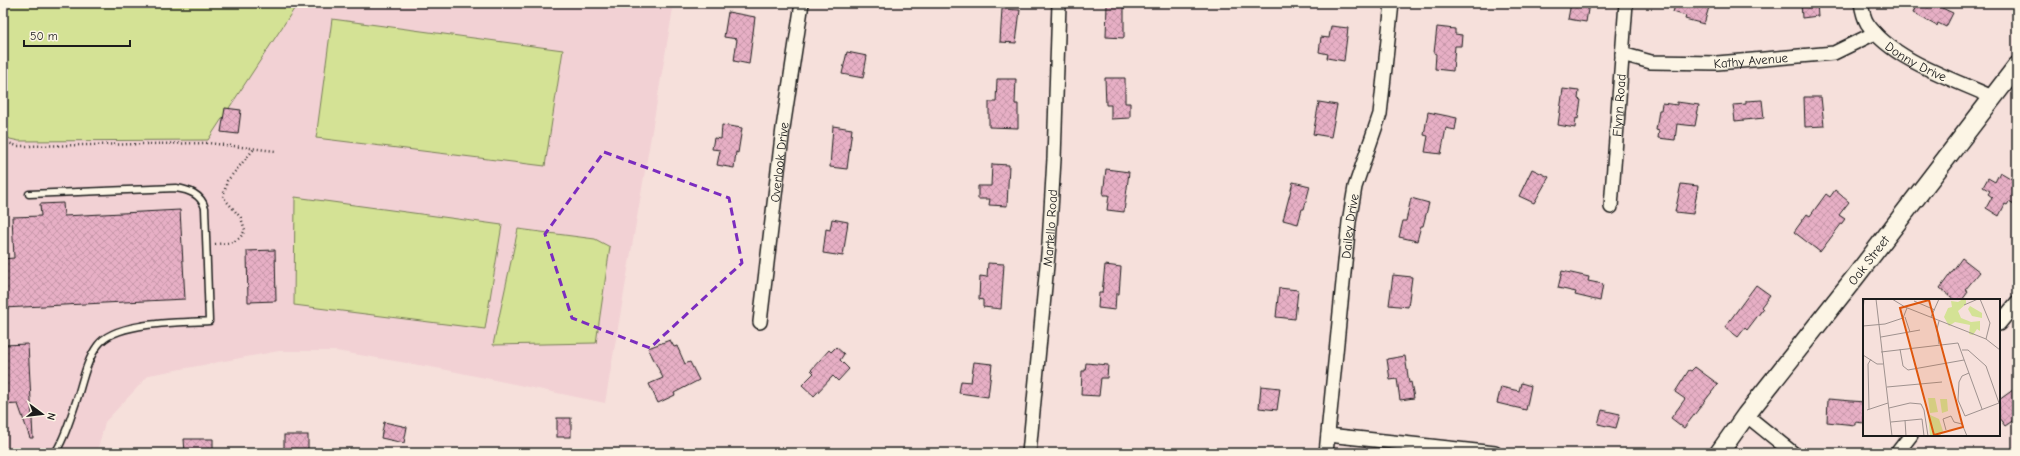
<svg xmlns="http://www.w3.org/2000/svg" width="2020" height="456" font-family="'Comic Neue',sans-serif">
<defs>
<pattern id="building-cross-hatch" width="8" height="8" patternUnits="userSpaceOnUse"><rect width="8" height="8" fill="#e7afc5"/><path d="M0 0l8 8M0 8l8-8" fill="none" stroke="#c696a9"/></pattern>
</defs>
<rect width="100%" height="100%" fill="#f6e0db"/>
<filter id="ink" filterUnits="userSpaceOnUse"><feTurbulence type="fractalNoise" baseFrequency=".025" numOctaves="2"/><feDisplacementMap in="SourceGraphic" scale="8" xChannelSelector="R" yChannelSelector="G"/><feConvolveMatrix kernelMatrix="1 2 1 2 8 2 1 2 1" color-interpolation-filters="sRGB"/></filter>
<g filter="url(#ink)">
<path fill="#f2d1d4" d="M3 3H674L605 403 442 369 336 351H279L149 375 105 422 97 453H3Z"/>
<g fill="#d4e295" stroke="#787f58">
<path d="M3 3H298L208 140 19 141 10 139 3 134Z"/>
<path d="M332 19 563 50 545 166 316 138Z"/>
<path d="M295 197 502 225 485 329 294 305Z"/>
<path d="M518 229 595 239 610 247 596 343 493 345Z"/>
</g>
<g fill="url(#building-cross-hatch)" stroke="#1c1c1c">
<path d="M1571 3H1589L1586 22 1568 19Z"/>
<path d="M1676 3H1695L1709 7 1704 24 1685 19 1686 16 1673 12Z"/>
<path d="M1801 3H1817L1818 16 1802 18Z"/>
<path d="M1917 3H1931L1953 13 1946 27 1938 23 1937 26 1913 13Z"/>
<path d="M1107 4 1124 5V38L1106 37Z"/>
<path d="M1002 9 1020 10 1016 43 1000 42Z"/>
<path d="M728 12 755 17 749 64 734 61 737 39 724 37Z"/>
<path d="M1331 26 1348 28 1344 61 1327 58 1328 54 1319 52 1321 37 1329 38Z"/>
<path d="M1437 27 1455 29V34L1462 35 1461 46H1455L1453 71 1435 69 1436 54 1434 53Z"/>
<path d="M847 52 867 56 863 78 842 74Z"/>
<path d="M1105 78H1125V103H1130V118L1111 119V105H1106Z"/>
<path d="M997 79H1016L1015 104H1018V128L989 127V102H996Z"/>
<path d="M1563 89 1579 91 1578 99 1581 100 1578 119 1576 118 1575 128 1558 125Z"/>
<path d="M1804 97H1821L1824 126 1805 127Z"/>
<path d="M1762 100 1764 118 1735 121 1733 105 1746 104V101Z"/>
<path d="M1319 102 1337 105 1331 137 1313 134Z"/>
<path d="M1677 102 1699 105 1695 126 1677 124 1675 140 1658 138 1659 131 1656 130 1659 110H1661L1662 103 1677 105Z"/>
<path d="M225 108 241 110 238 134 221 132Z"/>
<path d="M1428 112 1457 118 1455 130 1446 128 1441 154 1425 152 1428 136 1424 135Z"/>
<path d="M722 125 742 128 738 153 736 152 734 168 717 165 720 150 712 149 714 138 721 139Z"/>
<path d="M833 126 852 129 847 169 830 167Z"/>
<path d="M992 164 1009 165 1007 206 989 205 990 199H978V186H991Z"/>
<path d="M1106 169 1129 172 1124 212 1107 210 1109 195H1103Z"/>
<path d="M1532 169 1549 177 1534 203 1519 196Z"/>
<path d="M2000 172 2017 182V188L2014 193 2017 195V200L2014 205 2009 202 2007 205 2005 204 1999 216 1986 208 1992 197 1988 194 1990 191 1983 187 1988 178 1995 182Z"/>
<path d="M1293 182 1310 186 1304 209H1302L1298 224 1283 220Z"/>
<path d="M1681 184 1698 186 1693 214 1675 212Z"/>
<path d="M1835 190 1849 202 1839 215 1845 219 1820 252 1794 232 1807 214 1810 216 1826 194 1830 197Z"/>
<path d="M1411 198 1429 203 1423 226H1421L1417 241 1399 237 1403 221H1406Z"/>
<path d="M63 203 64 216 180 210 185 299 3 308V259L14 258 12 217 41 216 40 204Z"/>
<path d="M832 219 848 222 843 256 823 253 826 229 830 230Z"/>
<path d="M275 250 276 301 248 302 247 251Z"/>
<path d="M1962 258 1980 272 1965 290 1968 292 1962 300H1955L1940 288Z"/>
<path d="M988 263 1004 264 1001 309 983 307V300L979 299 980 276 987 277Z"/>
<path d="M1105 265 1121 267 1119 294H1116L1115 310 1098 308 1099 293H1102Z"/>
<path d="M1562 271 1589 277 1588 281 1603 284 1600 301 1575 295 1576 292 1558 288Z"/>
<path d="M1393 275 1412 277 1408 307 1389 305Z"/>
<path d="M1756 285 1770 295 1761 307 1763 309 1747 330 1745 328 1738 337 1725 327Z"/>
<path d="M1279 288 1298 290 1295 319 1276 317Z"/>
<path d="M670 340 674 347 677 346 685 364 690 362 699 380 674 393 675 395 658 403 649 384 663 378 648 348Z"/>
<path d="M28 344 33 438H30L18 404 3 405V345Z"/>
<path d="M836 347 844 354 840 360 849 369 838 381 833 376 814 396 802 385 814 373 811 370 829 350 831 352Z"/>
<path d="M1405 356 1409 383 1411 382 1414 398 1400 400 1397 379 1390 380 1387 359Z"/>
<path d="M974 362 992 364 988 397 959 393 961 381 971 382Z"/>
<path d="M1086 363 1108 365 1107 378H1101L1099 396 1081 395 1082 371H1085Z"/>
<path d="M1695 367 1718 384 1684 428 1671 418 1685 399 1675 392 1689 370 1691 371Z"/>
<path d="M1521 383 1531 386 1526 410 1497 403 1501 387 1519 391Z"/>
<path d="M1261 386 1280 388 1277 410 1259 408Z"/>
<path d="M2017 387V418L2005 426 1999 418V400Z"/>
<path d="M1828 399 1864 402V423L1855 422V425L1827 422Z"/>
<path d="M1602 410 1620 414 1616 428 1598 424Z"/>
<rect x="557" y="418" width="14" height="19"/>
<path d="M384 422 407 427 404 443 381 438Z"/>
<rect x="284" y="435" width="24" height="17"/>
<path d="M184 439H213V453H185Z"/>
</g>
<g fill="none" stroke-linecap="round" stroke-linejoin="round">
<defs>
<path id="service" d="M29 194 176 188C189 190 201 194 205 208L209 321C180 323 116 321 98 345 86 361 82 384 76 402 70 419 65 438 55 453"/>
<g id="minor">
<path id="s1" d="M1861 3C1862 9 1864 18 1867 23 1892 60 1953 79 1992 97"/>
<path id="s2" d="M1622 54 1651 62 1717 63 1834 53 1875 33"/>
<path id="s3" d="M1611 207 1626 3"/>
<path id="s4" d="M760 322 783 128 802 3"/>
<path d="M1999 324 2017 302"/>
<path d="M1746 415 1793 453"/>
<path d="M1328 435 1495 453"/>
<path id="s5" d="M1029 453 1049 244 1054 159 1059 3"/>
<path id="s6" d="M1326 453 1349 222 1355 187 1380 114 1392 3"/>
<path d="M1897 453 1911 435"/>
</g>
<g id="secondary">
<path id="s7" d="M1719 453 1746 415 1856 276 2017 66"/>
</g>
</defs>
<use href="#service" stroke="#1c1c1c" stroke-width="9"/>
<use href="#minor" stroke="#1c1c1c" stroke-width="16"/>
<use href="#secondary" stroke="#1c1c1c" stroke-width="21"/>
<g stroke="#1c1c1c" stroke-width="2.5" stroke-dasharray="1 3" stroke-linecap="butt">
<path d="M3 141 17 146H26L208 143 275 151"/>
<path d="M215 244C229 243 238 244 245 230L241 218 223 197 227 181 254 149"/>
</g>
<use href="#service" stroke="#fcf5e5" stroke-width="6"/>
<use href="#minor" stroke="#fcf5e5" stroke-width="13"/>
<use href="#secondary" stroke="#fcf5e5" stroke-width="18"/>
</g>
</g>
<path fill="none" stroke="#7b2cbf" stroke-width="3" stroke-dasharray="8 5" stroke-linejoin="round" d="M604 152 729 198 742 263 650 348 572 318 545 234Z"/>
<g text-anchor="middle" stroke-width="3" stroke-linejoin="round" paint-order="stroke">
<g font-size="13" fill="#1c1c1c" stroke="#fcf5e5">
<text dy="5" stroke="none"><textPath href="#s1" startOffset="84">Donny Drive</textPath></text>
<text dy="5" stroke="none"><textPath href="#s2" startOffset="130">Kathy Avenue</textPath></text>
<text dy="5" stroke="none"><textPath href="#s3" startOffset="102">Flynn Road</textPath></text>
<text dy="5" stroke="none"><textPath href="#s4" startOffset="161">Overlook Drive</textPath></text>
<text dy="5" stroke="none"><textPath href="#s6" startOffset="228">Dailey Drive</textPath></text>
<text dy="5" stroke="none"><textPath href="#s5" startOffset="226">Martello Road</textPath></text>
<text dy="5" stroke="none"><textPath href="#s7" startOffset="244">Oak Street</textPath></text>
</g>
</g>
<g transform="translate(1863 299)">
<rect width="137" height="137" fill="#f6e0db"/>
<path d="M65 99H72L75 113 67 114ZM77 100H84L85 112 79 114ZM65 115 76 120 80 132 77 137 67 136Z" fill="#d4e295"/>
<path d="M107 7 119 14V19L109 17 105 10Z" fill="#d4e295"/>
<path d="M100 0H103V5L95 12 98 19 108 23 117 22V32L114 30 110 36 106 35 107 26 92 23 86 27 81 18 85 9 89 8 88 2 95 3Z" fill="#d4e295"/>
<path fill="none" stroke="#9f928f" stroke-width="1" d="M13 0 29 137M29 0 42 8 123 40 137 51M117 0 127 24 123 40M51 2 72 11M101 6 115 0M0 12 1 0M42 18 47 33M68 18 76 0M0 27 22 25 40 19 44 9M18 38 57 31M76 45 74 30 76 22M37 50 40 67 45 71 101 61M99 51H105L123 67 136 104 102 117 95 101 96 83 99 77 106 74M18 53 95 44 119 110M0 56 14 65H20M24 88 79 83M26 109 47 104 58 105 61 111 65 137M6 110 5 65 8 60M4 111 25 104M42 121 43 137M28 123 59 120 61 137M83 131 80 120 88 117 91 123 99 125 104 137"/>
<path fill="#de560d" fill-opacity="0.15" stroke="#de560d" stroke-width="2" d="M66 1 100 128 71 136 37 9Z"/>
<rect width="137" height="137" fill="none" stroke="#1c1c1c" stroke-width="2"/>
</g>
<rect width="2020" height="456" fill="none" stroke="#fcf5e5" stroke-width="16"/>
<rect x="8" y="8" width="2004" height="440" fill="none" stroke="#1c1c1c" stroke-width="1.5" filter="url(#ink)"/>
<g transform="translate(42 414) rotate(105)" stroke="#fcf5e5" stroke-width="3" paint-order="stroke">
<path d="M0-3L7 15L0 10L-7 15Z" fill="#1c1c1c"/>
<text y="-6" font-size="11" font-weight="bold" text-anchor="middle" fill="#1c1c1c">N</text>
</g>
<path d="M24 40v6h106v-6" fill="none" stroke="#1c1c1c" stroke-width="2"/>
<text x="30" y="40" font-size="12" fill="#1c1c1c" stroke="#fcf5e5" stroke-width="3" paint-order="stroke">50 m</text>
</svg>
